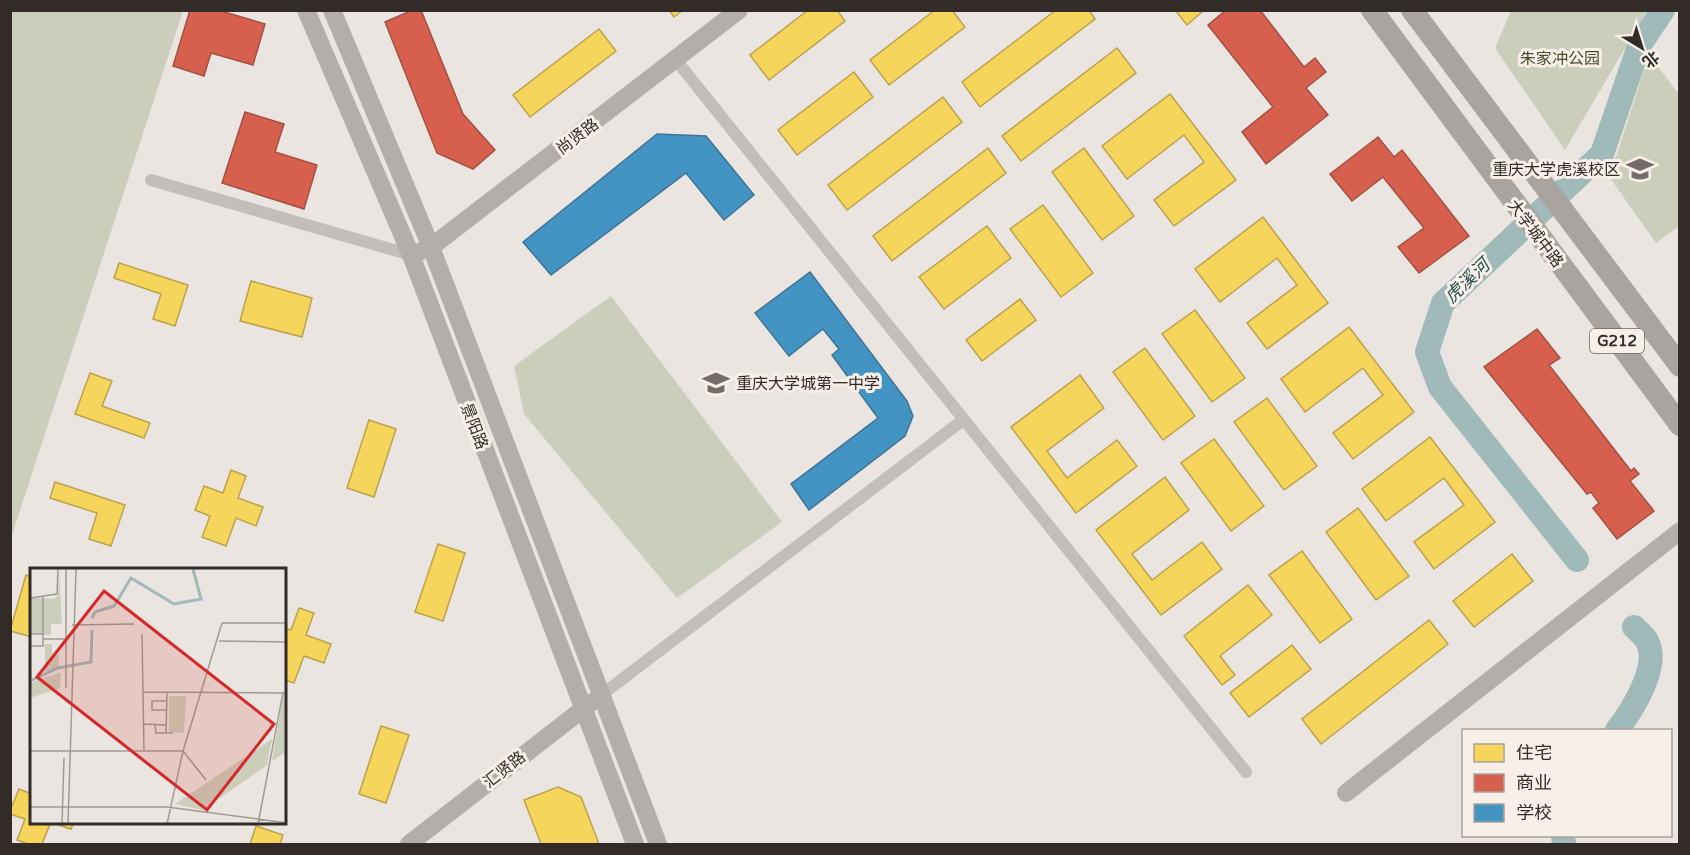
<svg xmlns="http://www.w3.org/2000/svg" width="1690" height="855" font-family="'Varela Round','Noto Sans SC',sans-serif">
<rect width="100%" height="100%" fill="#eae5e0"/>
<g fill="#cccebc">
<path d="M11 10 183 11 11 538 10 11Z"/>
<path d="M1511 11H1647L1565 150 1495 48Z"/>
<path d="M1649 55 1679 94V226L1656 243 1603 168 1616 157Z"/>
<path d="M611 296 782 522 677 598 524 414 514 366Z"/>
</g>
<g fill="#f6d55c" stroke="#bca24c" stroke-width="1.5">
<path d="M669 10H683L674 17Z"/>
<path d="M808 10H837L845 21 769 80 750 55Z"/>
<path d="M935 10H952L965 27 889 85 870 60Z"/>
<path d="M1056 10H1089L1095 19 980 107 962 82Z"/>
<path d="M1175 10H1204L1187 25Z"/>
<path d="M599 29 616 51 530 117 513 95Z"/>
<path d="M1117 48 1136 73 1021 161 1002 136Z"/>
<path d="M854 72 873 97 797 155 778 130Z"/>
<path d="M1170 94 1236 180 1174 226 1154 200 1204 162 1184 135 1127 179 1102 146Z"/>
<path d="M943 97 962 122 847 210 828 185Z"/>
<path d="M988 148 1006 173 892 261 873 236Z"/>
<path d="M1084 148 1134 216 1102 240 1052 172Z"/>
<path d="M1043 205 1093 273 1061 297 1010 229Z"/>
<path d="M1263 217 1328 303 1267 349 1247 323 1297 285 1277 258 1220 302 1195 269Z"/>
<path d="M987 226 1011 258 944 309 919 277Z"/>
<path d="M119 263 188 285 175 326 153 319 161 294 114 278Z"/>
<path d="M251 281 312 298 302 337 240 321Z"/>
<path d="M1020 299 1036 320 982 361 966 340Z"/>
<path d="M1195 310 1245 378 1212 402 1162 334Z"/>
<path d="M1349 327 1414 412 1353 459 1333 433 1383 395 1363 368 1305 412 1281 379Z"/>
<path d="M1145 348 1195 416 1163 440 1113 372Z"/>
<path d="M90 373 112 381 102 406 150 423 144 438 75 414Z"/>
<path d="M1080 375 1104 408 1047 451 1067 478 1117 440 1137 466 1076 513 1011 427Z"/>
<path d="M1267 398 1317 466 1284 490 1234 422Z"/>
<path d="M369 420 396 429 374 497 347 488Z"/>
<path d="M1430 437 1495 522 1434 569 1414 542 1464 505 1444 478 1386 521 1362 489Z"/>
<path d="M1214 439 1264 506 1231 531 1181 463Z"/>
<path d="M231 470 246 476 238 498 263 507 256 526 236 518 226 546 202 537 210 516 195 510 204 486 223 493Z"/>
<path d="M1165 477 1189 510 1132 554 1152 580 1202 542 1222 569 1161 615 1096 530Z"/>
<path d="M55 482 125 505 111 546 89 539 97 513 50 498Z"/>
<path d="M1358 508 1409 576 1376 600 1326 532Z"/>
<path d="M438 544 465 553 443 621 415 612Z"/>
<path d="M1302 551 1352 619 1320 643 1269 575Z"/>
<path d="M1512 554 1533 581 1474 627 1453 601Z"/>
<path d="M26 575 32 577V637L10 631Z"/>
<path d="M1248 585 1272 615 1220 656 1235 675 1222 685 1184 636Z"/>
<path d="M299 608 314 613 306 635 331 644 324 663 304 656 294 683 285 680V628L291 630Z"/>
<path d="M1429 620 1448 644 1321 744 1302 719Z"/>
<path d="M1292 645 1311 669 1249 717 1230 693Z"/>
<path d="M381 726 409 735 386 803 359 794Z"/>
<path d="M558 787 581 797 599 844H541L524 800Z"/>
<path d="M19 789 32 794V824H50L42 844H28L17 840 25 819 10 814V811Z"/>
<path d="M55 824H73L71 829Z"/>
<path d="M256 826 283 835 280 844H250Z"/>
</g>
<g fill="#d6604d" stroke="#a55042" stroke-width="1.5">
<path d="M190 10H218L265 24 253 65 211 53 204 76 173 66Z"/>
<path d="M413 10H421L463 114 495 150 473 169 437 153 385 22Z"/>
<path d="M1226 10H1260L1304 67 1315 58 1326 72 1306 88 1328 115 1266 164 1242 132 1273 107 1208 25Z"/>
<path d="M245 112 284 124 275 152 317 165 304 209 222 183Z"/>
<path d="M1378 137 1394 157 1402 150 1469 236 1419 273 1398 247 1424 228 1383 177 1352 201 1330 174Z"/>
<path d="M1537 329 1560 358 1549 365 1631 471 1634 468 1639 474 1630 481 1654 511 1617 539 1593 508 1599 503 1591 492 1587 494 1484 367Z"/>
</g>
<g fill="#4393c3" stroke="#3e7494" stroke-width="1.5">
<path d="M657 134 706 136 754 195 724 220 686 173 551 275 523 242Z"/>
<path d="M810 272 907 401 913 416 905 436 809 510 791 484 878 418 832 355 839 349 823 329 789 356 755 313Z"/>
</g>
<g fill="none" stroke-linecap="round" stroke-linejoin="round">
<g stroke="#9fbab9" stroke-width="24">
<path d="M1577 560 1440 387 1427 352 1443 303 1602 154 1639 46 1663 10"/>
<path d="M1617 730C1631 712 1661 666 1647 641 1644 636 1638 631 1634 627"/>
<path d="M1563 836 1564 844"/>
</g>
<g stroke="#c3beba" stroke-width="12">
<path d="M676 60 1246 772"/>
<path d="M151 180 411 255"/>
<path d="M600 696 963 420"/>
</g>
<g stroke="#b4aeaa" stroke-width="18">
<path d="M306 10 411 255 635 844"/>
<path d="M332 10 431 247 658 844"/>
<path d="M421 251 431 247 739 10"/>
<path d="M1346 793 1680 531"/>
<path d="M409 844 592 702"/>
</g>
<g stroke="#a9a49f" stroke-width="22">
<path d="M1372 10 1680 425"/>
<path d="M1412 10 1680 366"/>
</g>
</g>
<defs>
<symbol id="university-bare" viewBox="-9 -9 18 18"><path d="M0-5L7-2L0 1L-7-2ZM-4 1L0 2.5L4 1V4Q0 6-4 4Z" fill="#736c68" stroke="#f7efe8" stroke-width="2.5" paint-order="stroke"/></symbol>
<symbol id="school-bare" viewBox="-9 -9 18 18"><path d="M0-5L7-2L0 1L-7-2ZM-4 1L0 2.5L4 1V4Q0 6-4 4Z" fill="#736c68" stroke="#f7efe8" stroke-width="2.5" paint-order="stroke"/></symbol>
</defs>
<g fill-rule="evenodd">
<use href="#university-bare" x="1621" y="150" width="38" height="38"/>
<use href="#school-bare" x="697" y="364" width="38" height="38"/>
</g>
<g text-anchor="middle" stroke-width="6" stroke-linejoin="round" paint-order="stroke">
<rect fill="#f7efe8" stroke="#6e6662" stroke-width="1.5" x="1590" y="329" width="54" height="24" rx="4.5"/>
<g font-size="15" font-weight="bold" fill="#332b28">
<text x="1617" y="346">G212</text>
</g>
<g font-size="16" fill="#454e2f" stroke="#f7efe8">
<text x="1560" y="64">朱家冲公园</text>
</g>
<g font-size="16" fill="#332b28" stroke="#f7efe8">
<text transform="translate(577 136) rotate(-37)" y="6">尚贤路</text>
<text transform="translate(1536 233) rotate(53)" y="6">大学城中路</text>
<text transform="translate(475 426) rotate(69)" y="6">景阳路</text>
<text transform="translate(504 769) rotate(-38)" y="6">汇贤路</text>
</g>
<g font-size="16" fill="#332b28" stroke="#f7efe8" text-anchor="end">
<text x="1620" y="175">重庆大学虎溪校区</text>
<text x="736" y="389" text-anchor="start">重庆大学城第一中学</text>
</g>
<g font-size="18" font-style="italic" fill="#234f50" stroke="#f7efe8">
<text transform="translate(1467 281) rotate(-44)" y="6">虎溪河</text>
</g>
</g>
<g transform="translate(30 568)">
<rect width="256" height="256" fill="#eae5e0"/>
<path d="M29 4 32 56H21V67L0 66V29L23 31 28 28ZM15 76H22V87H29V99L15 107ZM31 104 30 120 0 130V115ZM256 126V184L242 193 253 130ZM139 128H156L154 165 139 164ZM242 171 237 197 173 242 145 236Z" fill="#cccebc"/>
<path fill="none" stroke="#9fbab9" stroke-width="3" d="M62 50 65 44 84 38 101 10 144 36 171 31 163 1M0 113 28 100 61 94 62 62"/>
<path fill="none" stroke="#a19b96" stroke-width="1.5" d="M13 29V66M0 30 27 26 28 1M192 55H257M42 57 104 56M0 66H13V78H0M112 66 114 183M13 71H36M189 73 257 74M36 120V1M113 124 257 125M136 142H122V133H136M113 156 136 157M125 157 126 165H143M136 165 137 124M0 183H153L176 212M0 239H137L257 255M32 256 34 190M38 256 46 1M137 256 153 183 192 55M228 256 253 125"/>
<path fill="#d62828" fill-opacity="0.15" stroke="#d62828" stroke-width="3" d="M74 23 244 156 177 242 7 109Z"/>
<rect width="256" height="256" fill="none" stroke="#332b28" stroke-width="3"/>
</g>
<rect width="1690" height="855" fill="none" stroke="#332b28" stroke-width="24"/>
<rect x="1462" y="729" width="210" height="108" fill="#f7efe8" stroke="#a9a19b" stroke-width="1.5"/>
<rect x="1474" y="744" width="30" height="18" fill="#f6d55c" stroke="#a9a19b" stroke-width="1.5"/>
<text x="1516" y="759" font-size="18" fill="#332b28">住宅</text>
<rect x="1474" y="774" width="30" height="18" fill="#d6604d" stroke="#a9a19b" stroke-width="1.5"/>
<text x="1516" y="789" font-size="18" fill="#332b28">商业</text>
<rect x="1474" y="804" width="30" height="18" fill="#4393c3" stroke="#a9a19b" stroke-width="1.5"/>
<text x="1516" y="819" font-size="18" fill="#332b28">学校</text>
<g transform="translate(1642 48) rotate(142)" stroke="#f7efe8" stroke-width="4.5" paint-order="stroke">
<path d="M0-4.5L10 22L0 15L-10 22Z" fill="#332b28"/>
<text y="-9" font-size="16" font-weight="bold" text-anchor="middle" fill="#332b28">北</text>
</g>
</svg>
